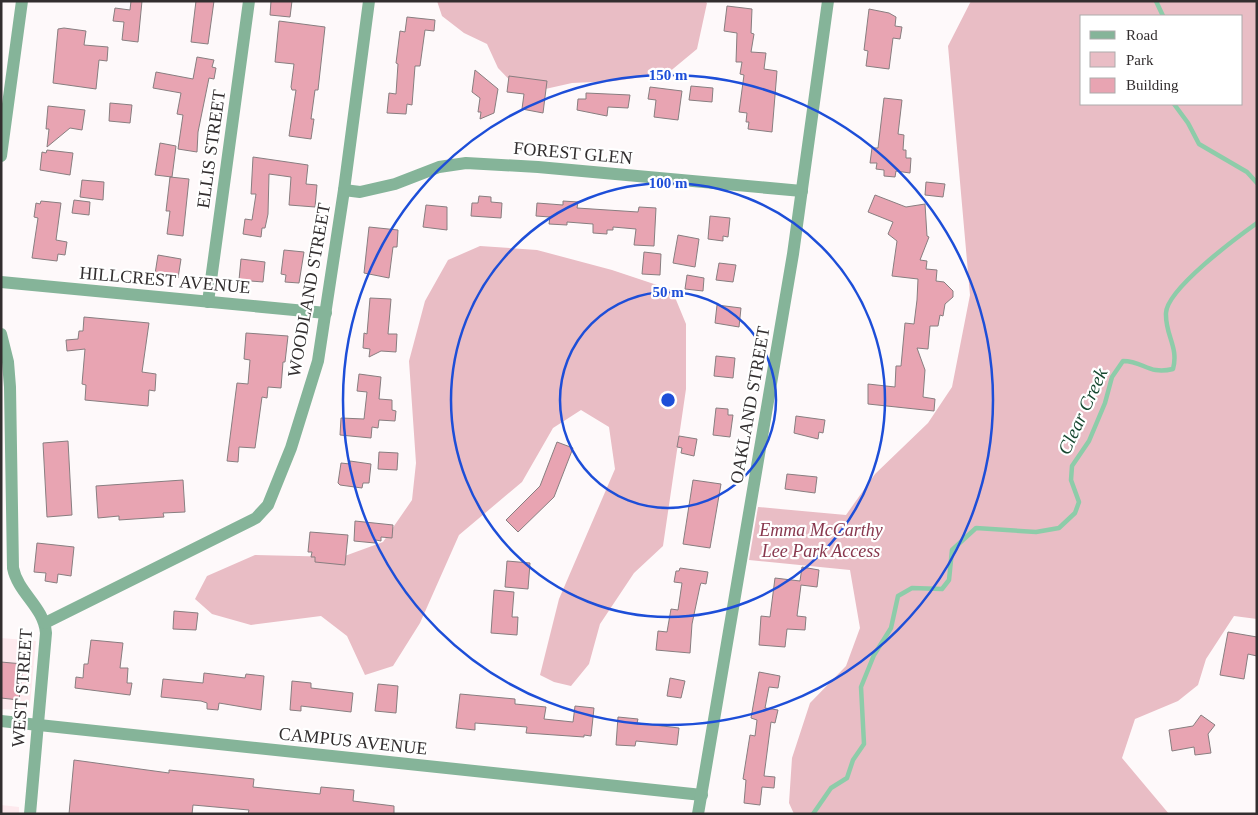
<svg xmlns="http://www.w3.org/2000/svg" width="1258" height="815" font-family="'Times New Roman',serif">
<rect width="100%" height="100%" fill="#fef9fa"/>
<g fill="#fde9ed">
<path d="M1 638 36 641 30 704 24 710 1 709Z"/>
<path d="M1 805 19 807V814H1Z"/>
</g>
<g fill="#e9bdc5" fill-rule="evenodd">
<path d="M437 1H705L707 3 697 49 668 73 615 81 572 83 523 94 498 68 487 44 464 33 442 16Z"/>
<path d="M971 1H1257V619L1234 616 1206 659 1198 685 1178 701 1135 719 1122 758 1169 814H794L789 803 792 758 810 703 846 666 860 628 850 570 749 560 758 507 846 515 875 474 928 423 952 387 970 295 948 46ZM1082 16H1242V104H1082Z"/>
<path d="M480 246 537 250 612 270 672 290 686 324V389L663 546 634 573 600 624 589 664 571 686 554 682 540 675 559 599 615 469 609 427 581 410 553 428 522 482 459 535 420 623 393 666 365 675 347 636 321 616 251 625 212 614 195 599 207 576 255 555 342 557 383 542 412 500 416 463 409 361 425 301 448 260Z"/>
</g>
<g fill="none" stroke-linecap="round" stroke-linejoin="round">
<g stroke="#8dcca9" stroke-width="4.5">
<path d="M1156 1 1163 16"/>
<path d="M1174 104 1188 123 1199 144 1247 172 1257 183"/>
<path d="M813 814 831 788 847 778 853 760 864 744 861 687 874 655 891 628 898 596 912 588 942 589 949 580 952 550 976 528 1036 532 1059 528 1075 513 1079 502 1071 480 1072 466 1089 441 1105 403 1112 377 1123 361C1144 361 1148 375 1173 369 1179 347 1165 335 1166 313 1167 289 1236 238 1257 223"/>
</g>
</g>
<g fill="#e8a4b2" stroke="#887e80">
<path d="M131 1H142L138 42 122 40 124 22 113 21 115 8 130 10Z"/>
<path d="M196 1H214L208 44 191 42Z"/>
<path d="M271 1H292L290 17 270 15Z"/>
<path d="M727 6 752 9 751 33 754 34 751 52 766 53 764 69 777 71 772 132 748 129 749 122H746L747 113 739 112 744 75 740 74 742 62H736L737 33 724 31Z"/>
<path d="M869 9 889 13 896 17 895 26 902 27 900 39 893 38 889 69 866 66 868 51 864 50Z"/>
<path d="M407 17 435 20 434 31 425 30 420 66H415L412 105 407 104 406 114 387 113 389 93 396 94 398 64 396 63 400 31 405 32Z"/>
<path d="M279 21 325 27 318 90H315L311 119H314L311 139 289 136 296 90H292L291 87 294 64 275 62Z"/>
<path d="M64 28 86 31 84 45 108 47 107 61 99 60 96 89 53 83 58 29Z"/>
<path d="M197 57 214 60 212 67 216 68 214 79 209 78 198 132 197 152 178 149 183 115 177 114 181 93 153 88 156 72 193 79Z"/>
<path d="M475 70 498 89 494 113 480 119 481 112H478L480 98 472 92Z"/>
<path d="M509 76 547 81 543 113 522 109 524 94 507 92Z"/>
<path d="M691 86 713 88 712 102 689 100Z"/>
<path d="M650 87 682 91 678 120 654 117 656 100 648 99Z"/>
<path d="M586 93 630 95 628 108 608 107 607 116 577 110 578 99H586Z"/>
<path d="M884 98 902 100 898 134 904 135 903 150H906V158H911L910 173 896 171 895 177 884 176V170L876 169 877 163H870L872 148H878Z"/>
<path d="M110 103 132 105 130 123 109 121Z"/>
<path d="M48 106 85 110 82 130 70 128 47 147 49 129H46Z"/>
<path d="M160 143 176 146 172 177 155 175Z"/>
<path d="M47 150 73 153 70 175 40 170 42 152 46 153Z"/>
<path d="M253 157 308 165 306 184 317 185 315 207 289 205 291 177 269 174 268 214 265 228H262L261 237 243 234 245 219 252 220 256 194H251Z"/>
<path d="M170 177 189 179 183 236 167 234 170 211H166Z"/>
<path d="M82 180 104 182 103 200 80 197Z"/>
<path d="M926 182 945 184 943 197 925 195Z"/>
<path d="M875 195 906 207 925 204 927 236 929 237 920 260 927 261 926 269 937 270 936 281 944 282 953 291V297L945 304 943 316 940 315 938 326H930L928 349 917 348 925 370 923 397 935 399 934 411 868 404V384L895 387 896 366H901L905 323 914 324 917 300 918 279 892 276 897 241 888 234 893 222 868 212Z"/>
<path d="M479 196 491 197V202L502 203 501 218 471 216 472 203H478Z"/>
<path d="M74 200 90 202 89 215 72 213Z"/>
<path d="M41 201 61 203 56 240 67 242 65 255 58 254 57 261 32 258 38 218 34 217 36 203 40 204Z"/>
<path d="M563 201 578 202 577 208 638 212 639 207 656 208 654 246 634 245 636 229 613 227V230H607V234L593 233V224L567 222V225L549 224 550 217 536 216 537 203 563 205Z"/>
<path d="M426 205 447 207V230L423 227Z"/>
<path d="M710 216 730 218 728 237 723 236V241L708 239Z"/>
<path d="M369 227 398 230 397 247H393L389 278 364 273Z"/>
<path d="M678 235 699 239 695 267 673 263Z"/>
<path d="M284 250 304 252 299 283 285 282 286 275 281 274Z"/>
<path d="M644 252 661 254 660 275 642 274Z"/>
<path d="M158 255 181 259 178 278 155 274Z"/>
<path d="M241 259 265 262 263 282 239 280Z"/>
<path d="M719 263 736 265 733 282 716 280Z"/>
<path d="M687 275 704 278 703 291 685 289Z"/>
<path d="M370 298 391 299 388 334H397L396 352 381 351 369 357 370 349 363 348 364 333 367 334Z"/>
<path d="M717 305 741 308 739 327 715 323Z"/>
<path d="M84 317 149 323 142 372 156 374 155 391 149 390 148 406 85 400 86 385 82 384 85 349 67 351 66 340 78 339 79 331H83Z"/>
<path d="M246 333 288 336 285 362H283L281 388 268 387 267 398 262 397 255 448 239 447 238 462 227 461 237 383 248 384 250 360 244 359Z"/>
<path d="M716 356 735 358 733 378 714 376Z"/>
<path d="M359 374 381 377 379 399 392 400V410L396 411 395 421 379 420 378 428 372 427 371 438 340 435 341 418 364 419 367 392 357 391Z"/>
<path d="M716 408 728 409V415H733L730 437 713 435Z"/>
<path d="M796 416 825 420 823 433 819 432 818 439 794 433Z"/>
<path d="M679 436 697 439 694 456 681 453 682 448 677 447Z"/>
<path d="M68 441 72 515 47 517 43 443Z"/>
<path d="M557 442 573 448 554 497 518 532 506 520 540 486Z"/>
<path d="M379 452 398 453 397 470 378 469Z"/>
<path d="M350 461 371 464 369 483H363L362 488 340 485 338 483 341 463 350 464Z"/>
<path d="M787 474 817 477 815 493 785 489Z"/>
<path d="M183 480 185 512 163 513 164 517 119 520V516L98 518 96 486Z"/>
<path d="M693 480 721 484 710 548 683 544Z"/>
<path d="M355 521 393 525 392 538 381 537V541L376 540 375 543 354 541Z"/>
<path d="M310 532 348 535 345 565 315 562V557H311L312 552H308Z"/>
<path d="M37 543 74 547 71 576 58 574 57 583 45 581 46 573 34 572Z"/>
<path d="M507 561 530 563 528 589 505 587Z"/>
<path d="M802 567 819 570 817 587 801 585 797 616 806 617 805 630 787 629 785 647 759 645 761 616 770 617 775 578 800 581Z"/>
<path d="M680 568 708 572 706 584 701 583 700 586 692 624 690 653 656 650 658 631 667 632 671 609 678 610 682 583 674 582 676 571H679Z"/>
<path d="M494 590 514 592 512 617H518L517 635 491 633Z"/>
<path d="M174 611 198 613 196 630 173 629Z"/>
<path d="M1228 632 1257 637V656L1248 654 1244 679 1220 675Z"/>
<path d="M91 640 123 643 120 668H128L127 683H132L130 695 75 688 76 677 83 678 84 664H88Z"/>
<path d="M1 662 23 664 19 700 1 698Z"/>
<path d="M759 672 780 676 778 688 769 687 765 708 778 710 775 723 771 722 764 776 775 777 774 788 762 787 760 805 744 803 746 780 743 779 750 735 755 736 757 720 751 718Z"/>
<path d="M204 673 245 678 246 674 264 676 261 710 219 703 218 710 207 709V703L201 701 161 697 163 679 203 683Z"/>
<path d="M670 678 685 681 681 698 667 696Z"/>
<path d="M292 681 311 683V688L353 693 351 712 301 706V711L290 710Z"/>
<path d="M378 684 398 686 396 713 375 711Z"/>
<path d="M460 694 515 699V704L546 707 544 719 573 722 575 706 594 708 591 736 584 735V737L526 733 527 727 475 723V730L456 728Z"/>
<path d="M1201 715 1215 725 1208 734 1211 753 1195 755 1194 747 1172 751 1169 730 1193 726Z"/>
<path d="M618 717 638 719 637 723 679 728 677 745 636 741 635 746 616 745Z"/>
<path d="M74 760 169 773V770L254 779 253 787 320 794 321 787 354 790 353 801 394 806V814H248L249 810 193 805 192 814H69Z"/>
</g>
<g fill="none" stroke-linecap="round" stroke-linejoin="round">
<g stroke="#85b499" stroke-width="12">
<path d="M1 156 22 1"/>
<path d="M344 190 360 192 395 184 439 167 466 163 538 167 802 191"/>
<path d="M1 282 326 313"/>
<path d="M208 302 249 1"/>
<path d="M1 334 8 362 10 387 13 568C18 593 44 607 46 633L30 814"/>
<path d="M45 623 256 518 268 505 291 448 318 361 344 190 369 1"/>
<path d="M1 721 702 795"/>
<path d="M698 814 793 254 828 1"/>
</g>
</g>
<g fill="none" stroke="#1d4ed8" stroke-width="2.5">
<circle cx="668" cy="400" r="108"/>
<circle cx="668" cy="400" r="217"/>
<circle cx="668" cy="400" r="325"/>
</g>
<g text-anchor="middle" stroke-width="4.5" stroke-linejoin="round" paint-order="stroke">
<g font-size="18" fill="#322e2f" stroke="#fff">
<text transform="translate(211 149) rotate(-82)" y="6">ELLIS STREET</text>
<text transform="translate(573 153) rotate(5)" y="6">FOREST GLEN</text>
<text transform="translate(165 280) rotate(5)" y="6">HILLCREST AVENUE</text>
<text transform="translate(309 290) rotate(-80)" y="6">WOODLAND STREET</text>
<text transform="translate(750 405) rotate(-80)" y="6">OAKLAND STREET</text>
<text transform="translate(22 688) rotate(-86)" y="6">WEST STREET</text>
<text transform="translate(353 741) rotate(6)" y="6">CAMPUS AVENUE</text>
</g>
<g font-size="18" font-style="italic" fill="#88384e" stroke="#fff">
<text x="821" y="536">Emma McCarthy<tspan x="821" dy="21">Lee Park Access</tspan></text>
</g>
<g font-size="19" font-style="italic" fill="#174830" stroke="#fff">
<text transform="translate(1082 411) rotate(-65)" y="7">Clear Creek</text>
</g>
</g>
<circle cx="668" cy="400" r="8" fill="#1d4ed8" stroke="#fff" stroke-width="2.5"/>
<g font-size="15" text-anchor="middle" font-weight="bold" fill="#1d4ed8" stroke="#fff" stroke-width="4.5" stroke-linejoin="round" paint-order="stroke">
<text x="668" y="80">150 m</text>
<text x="668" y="188">100 m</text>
<text x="668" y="297">50 m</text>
</g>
<rect width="1258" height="815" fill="none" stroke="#322e2f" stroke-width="5"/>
<rect x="1080" y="15" width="162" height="90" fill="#ffffff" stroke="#adabac"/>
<rect x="1090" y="31" width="25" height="8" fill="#85b499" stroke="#adabac"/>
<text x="1126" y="40" font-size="15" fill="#322e2f">Road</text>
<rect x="1090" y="52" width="25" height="15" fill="#e9bdc5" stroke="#adabac"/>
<text x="1126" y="65" font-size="15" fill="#322e2f">Park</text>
<rect x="1090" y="78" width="25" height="15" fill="#e8a4b2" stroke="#adabac"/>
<text x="1126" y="90" font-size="15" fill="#322e2f">Building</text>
</svg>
